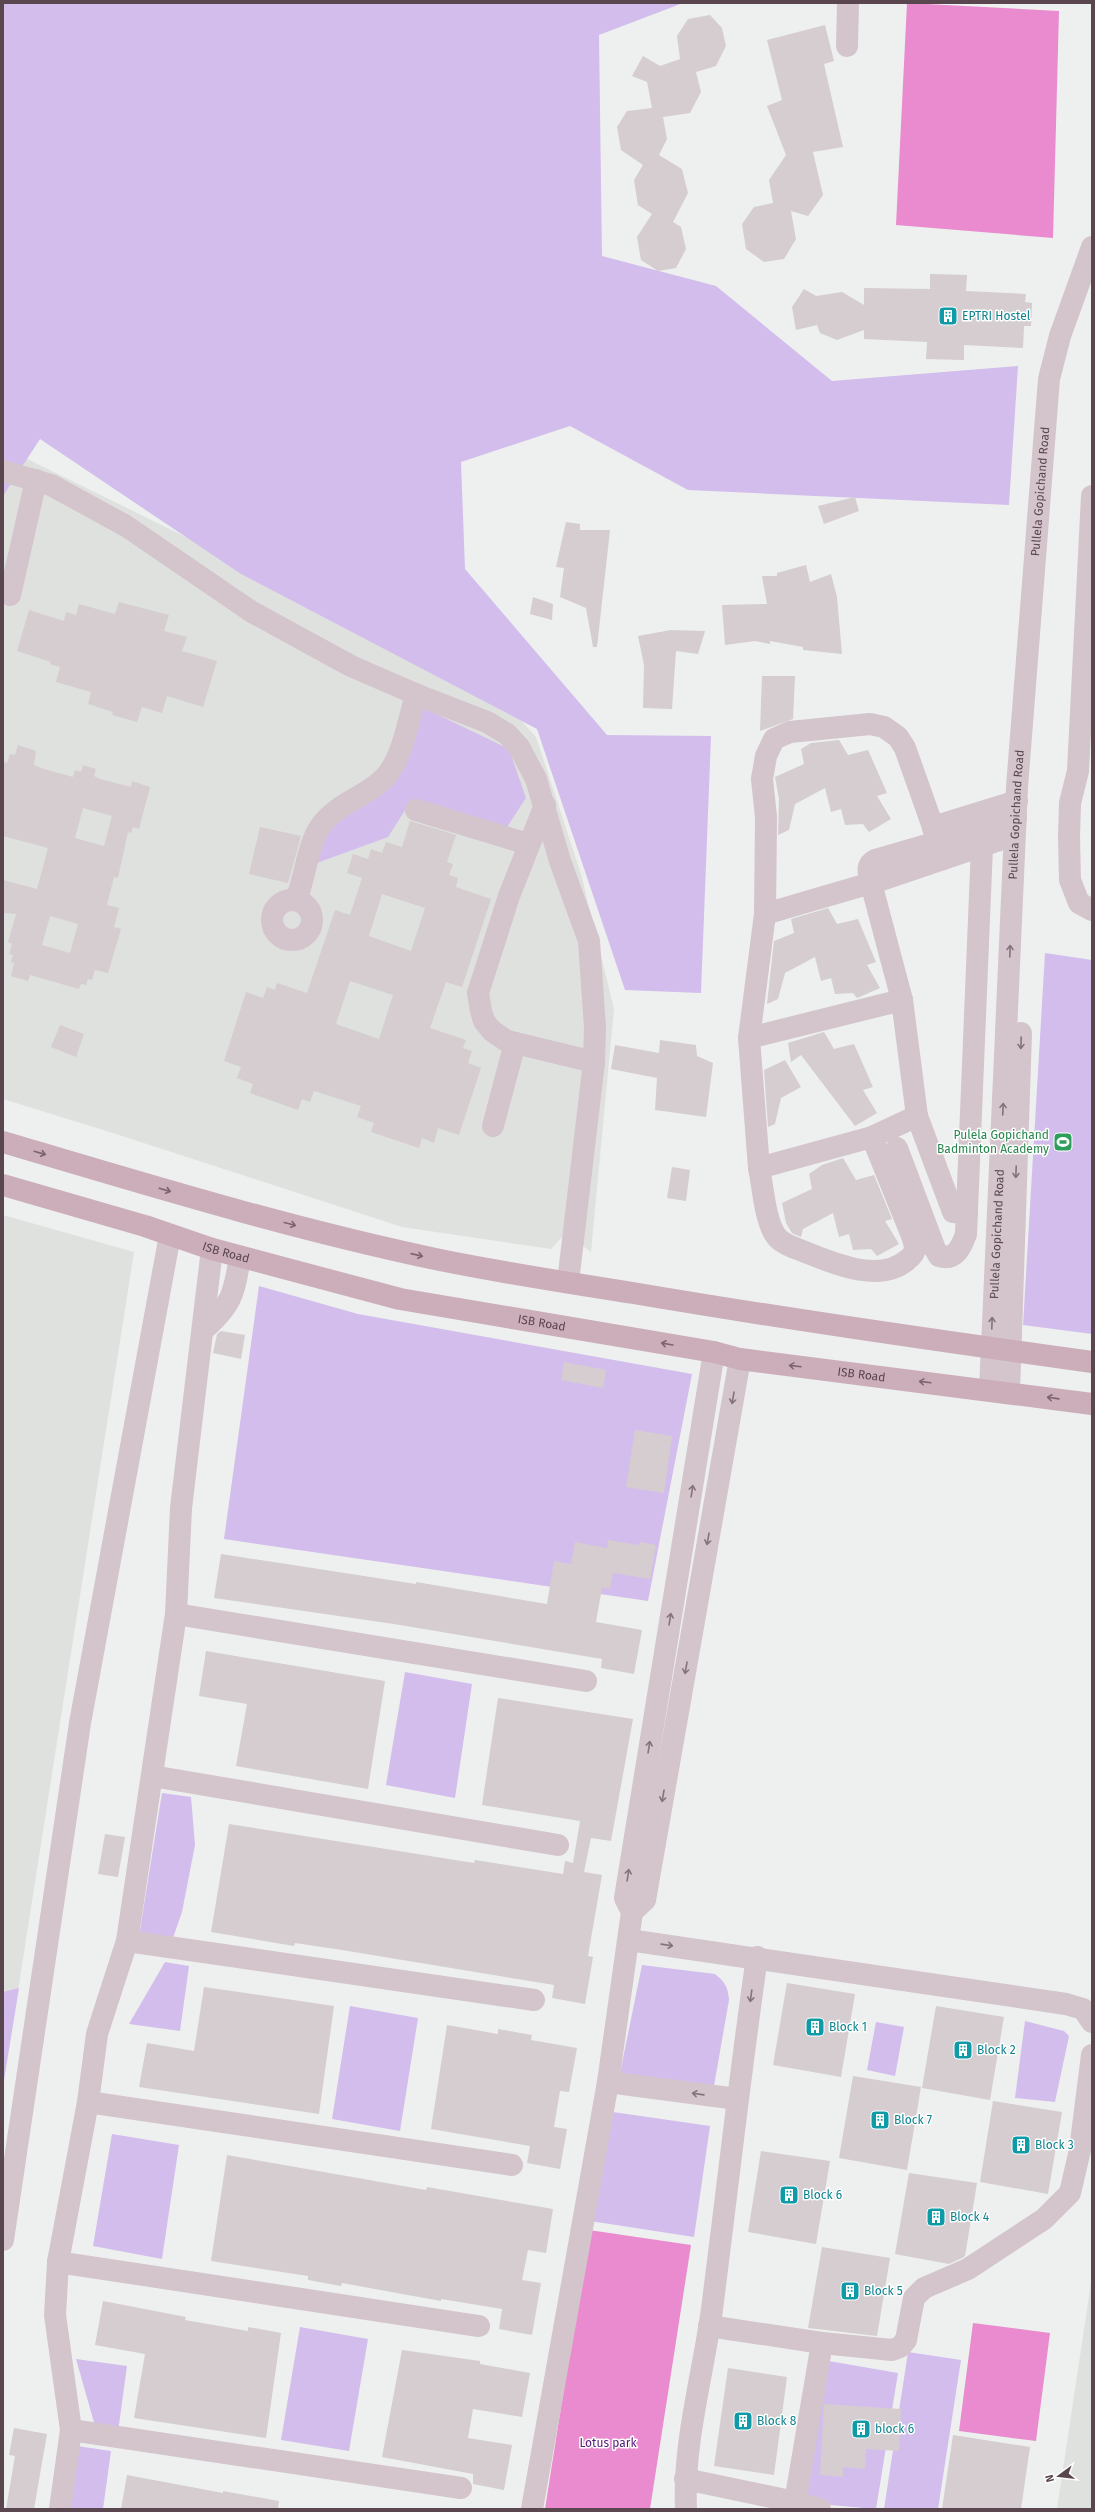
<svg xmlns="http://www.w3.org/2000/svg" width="1095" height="2512" font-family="'Fira Sans',sans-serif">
<rect width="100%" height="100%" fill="#edf0ee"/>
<g fill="#dfe1df">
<path d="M3 447 491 687 536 737 581 874 614 1009 591 1252 566 1233 551 1249 402 1227 116 1134 3 1099Z"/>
<path d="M3 1215 134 1252 3 2086Z"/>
<path d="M1092 2276V2509H1057Z"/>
</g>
<g fill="#d3bded">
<path d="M3 3H683L599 35 602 256 716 286 832 381 1018 366 1009 505 688 490 570 426 461 462 465 569 607 735 711 736 701 993 625 990 537 729 241 574 40 439 3 496Z"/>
<path d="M424 708 509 749 526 798 507 827 411 801 388 837 314 864 319 842 347 811 387 788Z"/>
<path d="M1045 953 1092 960V1334L1023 1325Z"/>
<path d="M259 1286 358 1314 692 1374 648 1601 224 1539Z"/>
<path d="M405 1672 472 1684 455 1798 386 1785Z"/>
<path d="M162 1793 191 1797 195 1845 182 1912 173 1938 139 1936Z"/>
<path d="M165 1962 189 1966 180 2031 129 2024Z"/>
<path d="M642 1965 715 1974C725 1982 728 1987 729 2000L714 2086 620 2073Z"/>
<path d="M19 1988 3 2086V1992Z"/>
<path d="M350 2006 418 2018 400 2131 332 2119Z"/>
<path d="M1025 2021 1064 2031 1069 2036 1055 2102 1015 2098Z"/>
<path d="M876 2022 904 2027 895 2076 867 2070Z"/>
<path d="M606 2111 710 2126 694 2237 590 2221Z"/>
<path d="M112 2134 179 2145 162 2259 93 2246Z"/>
<path d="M300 2327 368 2339 349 2451 281 2440Z"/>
<path d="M908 2352 961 2360 938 2509H884Z"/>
<path d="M76 2359 127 2366 118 2432 95 2426Z"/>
<path d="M823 2360 898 2373 876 2509 795 2502Z"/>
<path d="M77 2446 111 2451 103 2509H68Z"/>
</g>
<g fill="#e98bce">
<path d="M907 3 1059 11 1053 238 896 225Z"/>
<path d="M589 2230 691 2245 650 2509H545Z"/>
<path d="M973 2323 1050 2333 1036 2441 959 2431Z"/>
</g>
<g fill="#d5cdcf" fill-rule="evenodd">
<path d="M710 15 722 28 726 46 716 66 696 72 701 92 690 113 663 117 667 139 659 155 682 169 688 193 673 222 681 227 686 249 676 268 658 271 641 260 637 237 652 214 638 205 634 180 643 165 621 150 617 127 627 111 652 108 647 82 632 76 643 56 660 66 680 59 677 36 688 19Z"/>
<path d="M825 25 834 61 824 64 843 147 813 152 823 195 808 216 791 211 796 239 784 259 764 262 746 249 742 224 754 207 773 203 769 180 786 155 767 106 782 100 767 40Z"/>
<path d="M930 274 967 275 966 291 1026 294 1025 302 1032 303 1031 326H1024L1023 348 964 345V360L926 359 927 342 864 339V330L837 340 820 333 817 325 796 330 792 307 804 289 816 296 842 292 864 305V288L930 289Z"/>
<path d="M855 497 859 511 824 524 818 506Z"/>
<path d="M566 522 580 524V530H610L597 647H593L586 608 560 597 564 568 556 567Z"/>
<path d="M806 565 810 582 831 574 837 597 842 654 803 650V647L770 641V644L755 641 725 645 722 605 767 604 762 576H777V573Z"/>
<path d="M533 597 553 604 552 620 530 614Z"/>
<path d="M119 602 169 615 164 631 187 637 182 651 217 661 203 707 167 696 162 713 142 707 137 722 112 715 113 712 88 704 91 692 56 682 60 667 50 664 51 662 17 651 29 610 64 621 66 612 76 615 79 604 115 614Z"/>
<path d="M671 630 705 631 698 654 676 651 672 709 643 708 644 665 638 636Z"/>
<path d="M762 676H795L793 719 760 731Z"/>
<path d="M839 740 848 755 868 750 887 793 877 796 891 819 869 832 863 824 845 825 841 809 831 812 825 788 795 804 789 830 778 835 779 799 775 777 804 764 801 749 811 743Z"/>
<path d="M18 745 36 751 34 765 44 769 73 777 75 770 81 772 83 765 96 769 94 776 100 779 131 787 132 781 150 787 139 829 133 827 131 833 128 832 118 878 114 877 107 905 119 908 114 927 121 929 108 973 95 970 92 980 88 979 86 985 81 984 79 989 30 975 28 981 11 976 14 963 11 962 13 955 9 954 12 944 8 942 16 914 3 913V880L37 889 48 848 3 836V762L7 763 10 754 15 755ZM83 808 112 816 104 846 75 838ZM50 916 78 924 70 953 42 945Z"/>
<path d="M410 821 456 835 447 862 453 864 449 875 458 878 456 887 491 899 462 987 446 982 430 1028 466 1040 463 1048 472 1051 468 1063 481 1068 459 1135 438 1128 434 1143 422 1138 419 1148 371 1132 374 1123 357 1117 361 1106 314 1091 310 1102 302 1099 298 1110 250 1093 253 1084 237 1078 241 1067 224 1061 246 992 263 998 267 987 275 990 277 983 307 993 335 910 350 915 362 878 347 873 353 854 368 859 371 849 382 853 386 842 402 847ZM382 894 425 908 411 951 369 936ZM350 981 393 995 379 1039 336 1024Z"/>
<path d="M260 827 301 836 288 883 249 874Z"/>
<path d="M828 908 837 924 858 919 876 962 867 965 880 988 857 998 853 993 835 994 831 978 821 981 815 957 785 973 778 999 767 1004 774 941 794 933 791 919Z"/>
<path d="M60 1025 84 1034 76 1057 51 1047Z"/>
<path d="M824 1032 834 1049 854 1044 873 1087 863 1090 877 1113 855 1126 801 1055 791 1062 788 1043Z"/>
<path d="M660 1040 696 1045 697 1056 713 1063 706 1117 655 1110 657 1078 611 1069 615 1045 659 1053Z"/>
<path d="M785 1060 801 1087 781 1098 775 1124 768 1127 764 1070Z"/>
<path d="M843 1158 856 1180 874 1175 892 1219 885 1221 899 1244 877 1256 871 1249 853 1250 849 1234 839 1237 833 1213 803 1229 801 1237 792 1233 786 1223 782 1203 812 1189 809 1174 822 1165Z"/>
<path d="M672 1167 690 1170 686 1201 667 1198Z"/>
<path d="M221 1331 245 1335 241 1359 213 1353 217 1334Z"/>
<path d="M564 1362 606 1370 603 1388 561 1380Z"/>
<path d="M635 1430 672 1436 664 1493 626 1487Z"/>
<path d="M608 1540 639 1545 640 1542 656 1545 650 1579 613 1573 610 1589 602 1588 596 1622 642 1630 634 1674 601 1668 602 1659 394 1624 214 1598 221 1554 416 1584V1582L547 1604 554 1561 571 1564 575 1542 607 1548Z"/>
<path d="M206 1651 385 1681 368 1789 236 1766 247 1704 199 1696Z"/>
<path d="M498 1698 633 1719 611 1841 591 1838 584 1872 602 1875 588 1956 593 1957 585 2004 552 1998 554 1985 342 1950 295 1943 294 1946 211 1932 229 1824 474 1863 475 1860 563 1874 565 1861 573 1863 580 1821 482 1805Z"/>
<path d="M105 1834 125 1837 118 1877 98 1874Z"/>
<path d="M787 1983 855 1994 841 2077 773 2065Z"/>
<path d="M204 1987 334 2006 319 2114 139 2087 147 2043 194 2051Z"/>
<path d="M936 2006 1004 2017 990 2100 922 2088Z"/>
<path d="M447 2025 498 2034V2029L532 2035 531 2040 577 2048 569 2092 560 2091 554 2127 567 2129 560 2169 527 2163 530 2146 431 2129Z"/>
<path d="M853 2076 921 2087 907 2170 839 2158Z"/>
<path d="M993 2101 1062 2112 1048 2194 980 2182Z"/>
<path d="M761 2151 830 2161 816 2244 748 2232Z"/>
<path d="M227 2155 426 2190 427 2187 553 2209 546 2253 528 2250 522 2280 541 2283 532 2335 499 2329 502 2309 441 2299V2301L342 2283 341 2286 308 2280V2276L211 2261Z"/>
<path d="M909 2173 977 2183 965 2256 962 2258 949 2264 895 2254Z"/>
<path d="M822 2247 890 2258 877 2336 808 2328Z"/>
<path d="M103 2301 186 2317 185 2320 248 2331V2327L281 2333 266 2438 134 2418 145 2354 95 2345Z"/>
<path d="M402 2350 480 2361V2364L530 2373 522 2417 473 2409 468 2438 512 2445 504 2490 473 2484V2474L382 2457Z"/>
<path d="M728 2368 787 2377 774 2475 714 2466Z"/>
<path d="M824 2404 901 2409 899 2451 866 2449 865 2469 843 2467V2477L820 2475Z"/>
<path d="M14 2428 47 2434 34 2509H6L15 2456 9 2455Z"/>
<path d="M953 2435 1030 2447 1021 2509H942Z"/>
<path d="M127 2475 223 2493V2491L279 2501 278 2509H121Z"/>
</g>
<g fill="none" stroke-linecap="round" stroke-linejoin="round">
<g stroke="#d4c4cc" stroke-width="22">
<path d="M847 46 848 3"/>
<path d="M3 471 51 485 126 526 252 612 351 666 420 696 487 722 507 734 519 747 536 779 560 861 589 941 595 1028 594 1062 568 1282"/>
<path d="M1092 496 1078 771 1070 803 1069 837 1070 880 1079 903 1092 910"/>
<path d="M10 595 36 480"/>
<path d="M545 805 509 896 478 993 481 1011 484 1021 492 1031 507 1041 594 1062"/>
<path d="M416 810 528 844"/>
<path d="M933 828 937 842 1016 818"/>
<path d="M881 880 1014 835"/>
<path d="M871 883C869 874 865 865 875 860L937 842 943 859"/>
<circle cx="292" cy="920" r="20"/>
<path d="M296 900C305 878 308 844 320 827 338 801 370 796 387 775 403 755 409 719 416 694"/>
<path d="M765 914 871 883 902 1000"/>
<path d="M749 1038 902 1000 917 1116 872 1137"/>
<path d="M917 1116 953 1212 967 1213"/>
<path d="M493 1126 515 1043"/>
<path d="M872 1137 912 1236C913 1240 915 1244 915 1248 915 1253 911 1257 907 1260 880 1284 833 1263 805 1252 796 1248 783 1245 776 1236 765 1221 763 1187 759 1168Z"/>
<path d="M897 1148 935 1249 939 1256C955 1261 961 1248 966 1234L982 846"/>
<path d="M759 1168 749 1038 765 914 766 817 762 779 766 756 774 739 790 732 870 724 884 727 898 737 905 748 933 827 1017 801"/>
<path d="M203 1330C232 1305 234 1294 240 1257"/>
<path id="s1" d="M990 1390 1017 787 1049 379 1060 336 1092 247"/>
<path d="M1009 1392 1021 1033"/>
<path d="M176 1614 586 1681"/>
<path d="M152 1776 558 1845"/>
<path d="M632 1912 645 1900 740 1359"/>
<path d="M629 1940 1066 2004 1083 2009 1092 2022"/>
<path d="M127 1941 534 2000"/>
<path d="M608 2082 737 2099"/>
<path d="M88 2102 512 2165"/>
<path d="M3 2240 80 1723 170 1235"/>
<path d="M58 2262 479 2326"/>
<path d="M709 2326 822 2343 892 2350 900 2347 906 2340 914 2298 924 2288 968 2269 1044 2219 1070 2193 1080 2150 1092 2055"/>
<path d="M71 2430 461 2488"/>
<path d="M685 2479 795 2502"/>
<path d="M60 2509 71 2430 55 2315 58 2262 88 2102 97 2034 127 1941 176 1614 181 1508 212 1249"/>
<path d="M532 2509 608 2082 632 1912 625 1898 714 1352"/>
<path d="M686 2509C683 2442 703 2375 712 2309 727 2192 740 2074 757 1957"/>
<path d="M820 2509 795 2502 822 2343"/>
</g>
<g stroke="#ccaebb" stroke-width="22">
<path d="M3 1142C148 1185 292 1229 440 1260 504 1273 569 1283 633 1293 786 1319 939 1341 1092 1362"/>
<path id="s2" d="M3 1185 145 1226 212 1249 400 1299 714 1352 740 1359 1092 1404"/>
</g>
</g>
<defs><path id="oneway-shaft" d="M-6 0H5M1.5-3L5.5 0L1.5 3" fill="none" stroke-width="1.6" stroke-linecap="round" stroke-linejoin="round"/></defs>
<g stroke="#85727b">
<use href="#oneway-shaft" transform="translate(1010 951) rotate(-88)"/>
<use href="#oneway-shaft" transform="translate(1021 1043) rotate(92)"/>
<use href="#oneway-shaft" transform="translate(1003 1109) rotate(-87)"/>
<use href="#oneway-shaft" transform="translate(1016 1172) rotate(92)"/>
<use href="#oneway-shaft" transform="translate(992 1323) rotate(-88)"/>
<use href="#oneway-shaft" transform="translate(733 1398) rotate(100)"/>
<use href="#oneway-shaft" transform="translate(692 1491) rotate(-81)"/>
<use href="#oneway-shaft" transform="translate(708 1539) rotate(100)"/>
<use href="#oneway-shaft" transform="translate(670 1619) rotate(-81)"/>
<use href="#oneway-shaft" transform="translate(686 1668) rotate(100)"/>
<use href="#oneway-shaft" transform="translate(649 1747) rotate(-81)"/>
<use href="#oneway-shaft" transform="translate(663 1796) rotate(100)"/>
<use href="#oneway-shaft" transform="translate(628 1875) rotate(-81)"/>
<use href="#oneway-shaft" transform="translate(667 1945) rotate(8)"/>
<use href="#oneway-shaft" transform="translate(751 1996) rotate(98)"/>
<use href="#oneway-shaft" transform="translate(698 2094) rotate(-172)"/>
</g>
<g stroke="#7c656f">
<use href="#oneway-shaft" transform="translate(40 1153) rotate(16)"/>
<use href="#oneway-shaft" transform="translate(165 1190) rotate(16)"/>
<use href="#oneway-shaft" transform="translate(290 1224) rotate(15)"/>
<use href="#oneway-shaft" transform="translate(417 1255) rotate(13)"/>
<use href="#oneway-shaft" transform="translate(667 1344) rotate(-170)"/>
<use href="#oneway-shaft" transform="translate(795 1366) rotate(-173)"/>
<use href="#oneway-shaft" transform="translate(925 1382) rotate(-173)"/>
<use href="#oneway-shaft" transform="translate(1053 1398) rotate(-172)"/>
</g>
<defs>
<symbol id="building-square" viewBox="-11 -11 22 22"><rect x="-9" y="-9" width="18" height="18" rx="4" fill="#0f9aa8" stroke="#fff"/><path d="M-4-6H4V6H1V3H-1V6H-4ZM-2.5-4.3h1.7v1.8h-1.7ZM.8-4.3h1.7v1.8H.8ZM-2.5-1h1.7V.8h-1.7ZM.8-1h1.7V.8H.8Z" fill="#fff"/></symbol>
<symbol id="stadium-square" viewBox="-11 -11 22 22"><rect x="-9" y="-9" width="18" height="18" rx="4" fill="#2e9e5b" stroke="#fff"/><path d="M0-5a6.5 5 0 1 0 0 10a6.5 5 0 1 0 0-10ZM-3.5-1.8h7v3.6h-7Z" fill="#fff"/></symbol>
</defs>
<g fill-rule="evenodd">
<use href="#building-square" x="937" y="305" width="22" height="22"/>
<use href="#stadium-square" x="1052" y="1131" width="22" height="22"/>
<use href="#building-square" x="804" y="2016" width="22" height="22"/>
<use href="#building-square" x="952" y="2039" width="22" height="22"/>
<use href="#building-square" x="869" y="2109" width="22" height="22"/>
<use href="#building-square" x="1010" y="2134" width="22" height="22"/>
<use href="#building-square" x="778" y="2184" width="22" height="22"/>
<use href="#building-square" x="925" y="2206" width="22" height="22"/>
<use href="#building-square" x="839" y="2280" width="22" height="22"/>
<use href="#building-square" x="732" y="2410" width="22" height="22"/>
<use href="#building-square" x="850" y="2418" width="22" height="22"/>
</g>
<g text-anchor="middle" stroke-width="3" stroke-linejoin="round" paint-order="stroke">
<g font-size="12" fill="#0d838f" stroke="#fff" text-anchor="start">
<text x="962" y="320">EPTRI Hostel</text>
<text x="829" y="2031">Block 1</text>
<text x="977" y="2054">Block 2</text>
<text x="894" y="2124">Block 7</text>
<text x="1035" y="2149">Block 3</text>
<text x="803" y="2199">Block 6</text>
<text x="950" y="2221">Block 4</text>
<text x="864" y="2295">Block 5</text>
<text x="757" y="2425">Block 8</text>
<text x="875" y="2433">block 6</text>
</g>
<g font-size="12" fill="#5a464f" stroke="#fff">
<text dy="4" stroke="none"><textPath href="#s1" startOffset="900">Pullela Gopichand Road</textPath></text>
<text dy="4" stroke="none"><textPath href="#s1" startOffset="576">Pullela Gopichand Road</textPath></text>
<text dy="4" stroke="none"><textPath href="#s1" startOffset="156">Pullela Gopichand Road</textPath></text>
<text dy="4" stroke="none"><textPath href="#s2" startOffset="233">ISB Road</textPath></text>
<text dy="4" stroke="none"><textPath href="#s2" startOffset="557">ISB Road</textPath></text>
<text dy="4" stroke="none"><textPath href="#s2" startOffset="881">ISB Road</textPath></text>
</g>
<g font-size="12" fill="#27864d" stroke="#fff" text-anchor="end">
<text x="1049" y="1139">Pulela Gopichand<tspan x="1049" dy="14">Badminton Academy</tspan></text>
</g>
<g font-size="12" fill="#511a79" stroke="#fff">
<text x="608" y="2447">Lotus park</text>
</g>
</g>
<rect width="1095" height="2512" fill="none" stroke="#5a464f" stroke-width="8"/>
<g transform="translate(1059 2476) rotate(255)" stroke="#ffffff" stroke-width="3" paint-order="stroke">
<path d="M0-3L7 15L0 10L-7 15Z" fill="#5a464f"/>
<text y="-6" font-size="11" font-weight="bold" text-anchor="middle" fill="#5a464f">N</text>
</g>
</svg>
